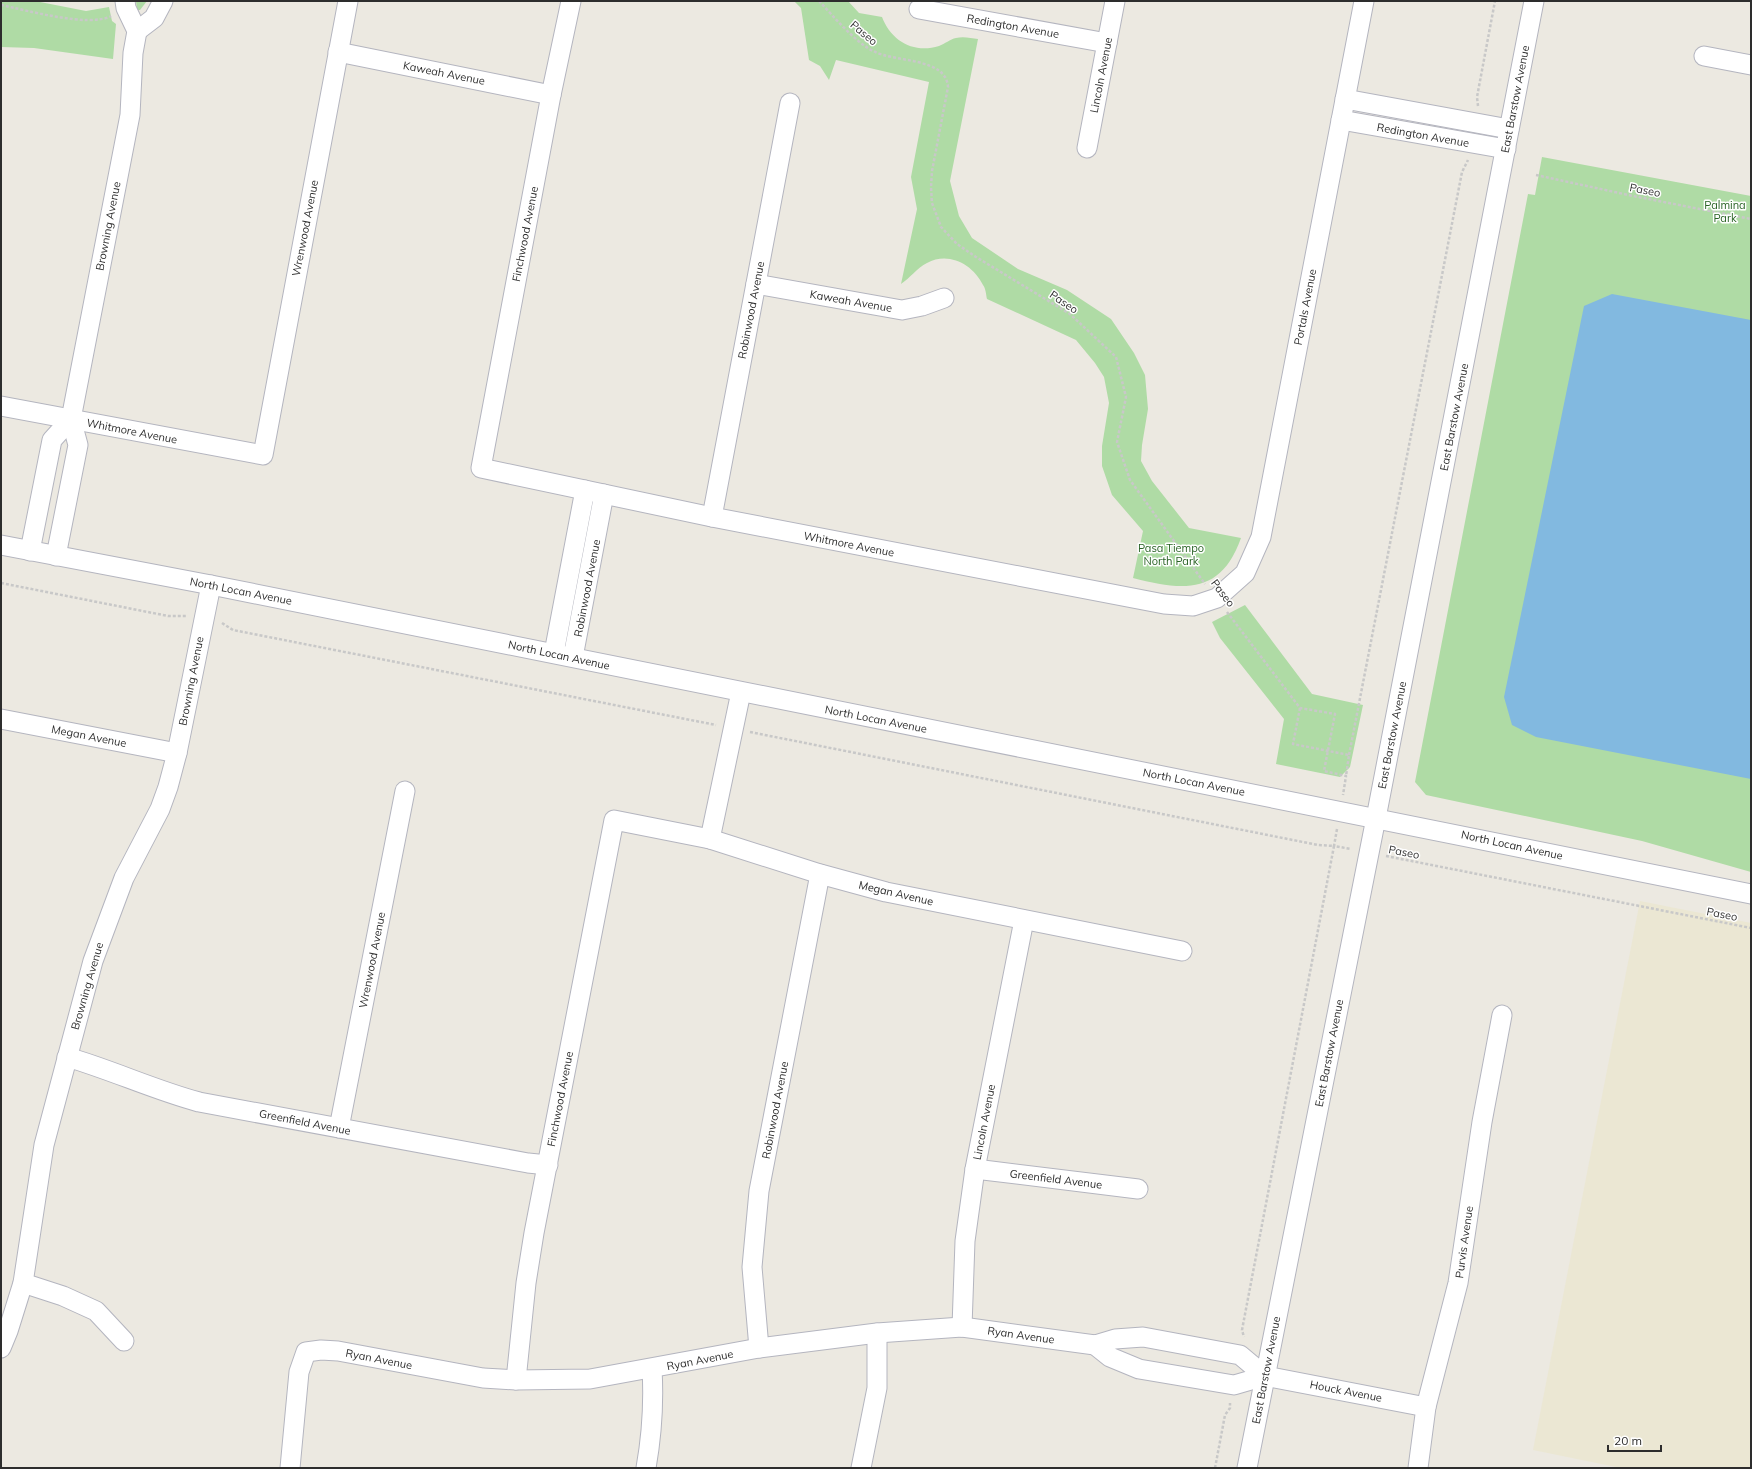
<svg xmlns="http://www.w3.org/2000/svg" width="1752" height="1469" font-family="Mulish,sans-serif">
<rect width="100%" height="100%" fill="#ece9e1"/>
<path fill="#ebe7d3" d="M1640 901 1751 923V1468H1621L1533 1450Z"/>
<g fill="#afdba5">
<path d="M1 1H35L86 11 109 7 112 21 116 24 113 59 34 48 1 47Z"/>
<path d="M136 1H147L140 10H137Z"/>
<path d="M794 1H848L859 13 882 17C891 41 914 54 939 46 945 44 950 39 956 38 963 36 971 38 978 39L950 181 959 216 972 238 1018 269 1067 290 1111 319 1134 353 1145 375 1148 409 1142 445 1141 461 1152 481 1189 528 1241 538C1221 595 1183 591 1133 578L1143 531 1112 495 1102 466V446L1109 403 1104 377 1095 363 1076 340 987 299C986 295 986 289 983 285 973 264 948 251 927 263 917 268 910 278 901 284L917 209 911 177 929 82 836 60 829 80 820 66 809 60 801 8Z"/>
<path d="M1542 157 1751 196V872L1642 841 1426 795 1415 782 1528 194 1535 195Z"/>
<path d="M1245 605 1312 694 1363 705 1350 767 1340 777 1276 764 1284 719 1220 638 1212 622Z"/>
</g>
<path fill="#82b9e0" d="M1612 294 1751 320V779L1536 737 1512 725 1504 697 1584 306Z"/>
<g fill="none" stroke-linecap="round" stroke-linejoin="round">
<defs>
<g id="minor">
<path d="M571 1 551 95 481 468 712 517 1164 604 1193 606 1217 598 1245 573 1261 537 1364 1"/>
<path d="M919 9 1107 43"/>
<path d="M137 31 154 18 163 1"/>
<path d="M338 52 551 95"/>
<path d="M1704 56 1751 65"/>
<path d="M1345 99 1509 129"/>
<path d="M1341 120 1506 149"/>
<path d="M1087 148 1115 1"/>
<path d="M756 284 902 310 922 306 944 298"/>
<path d="M1 406 263 455 348 1"/>
<path d="M712 517 790 103"/>
<path d="M1 545 211 585 1751 894"/>
<path d="M30 551 52 440 71 419"/>
<path d="M56 556 78 445 71 419 130 115 133 53 137 31 126 8 125 1"/>
<path d="M554 653 585 490"/>
<path d="M573 657 604 494"/>
<path d="M1 719 177 753"/>
<path d="M710 839 741 692"/>
<path d="M67 1057C112 1070 154 1090 199 1102L528 1163 548 1165"/>
<path d="M339 1128 405 791"/>
<path d="M975 1169 1138 1189"/>
<path d="M23 1283 63 1296 96 1311 124 1341"/>
<path d="M962 1327 965 1241 975 1169 1024 920"/>
<path d="M1095 1345 1110 1357 1139 1369 1234 1385 1265 1376 1426 1407"/>
<path d="M1 1348 8 1331 23 1283 44 1145 93 961 124 878 160 809 168 787 177 753 211 585"/>
<path d="M759 1348 752 1267 759 1191 820 874"/>
<path d="M516 1380 526 1283 534 1233 614 820 710 839 820 874 886 892 1182 951"/>
<path d="M290 1468 299 1372 306 1352 321 1350 338 1351 483 1378 516 1380 590 1379 759 1348 877 1333 962 1327 1095 1345 1115 1339 1143 1337 1240 1355 1265 1376"/>
<path d="M646 1468C652 1434 654 1403 652 1369"/>
<path d="M861 1468 877 1388V1333"/>
<path d="M1247 1468 1376 818 1534 1"/>
<path d="M1418 1468 1426 1407 1458 1283 1482 1122 1502 1015"/>
</g>
</defs>
<use href="#minor" stroke="#b4b5bf" stroke-width="21"/>
<g stroke="#c8c8c8" stroke-width="2.5" stroke-dasharray="3 2" stroke-linecap="butt">
<path d="M819 1C834 17 854 41 873 51 896 63 946 57 948 87L932 171 931 187 932 203 941 227 957 244 976 257 1070 314 1116 357 1126 397 1117 442 1130 480 1205 584"/>
<path d="M1 5C26 10 89 28 111 16"/>
<path d="M1478 106 1477 97 1495 1"/>
<path d="M1536 175 1633 196 1751 219"/>
<path d="M1 583 168 616H186"/>
<path d="M1227 612 1300 708 1335 714 1324 771 1346 776 1343 795"/>
<path d="M222 623 233 630 716 725"/>
<path d="M1300 708 1293 744 1349 755 1346 776"/>
<path d="M750 732 1318 845 1334 846 1242 1330 1244 1337"/>
<path d="M1349 755 1462 172 1468 160"/>
<path d="M1337 829 1334 846 1351 849"/>
<path d="M1386 856 1751 928"/>
<path d="M1215 1468 1225 1415 1230 1408V1403"/>
</g>
<use href="#minor" stroke="#fff" stroke-width="19"/>
</g>
<g text-anchor="middle" stroke-width="3" stroke-linejoin="round" paint-order="stroke">
<g font-size="11" fill="#2d2d2d" stroke="#fff">
<text transform="translate(1013 26) rotate(10)" y="4">Redington Avenue</text>
<text transform="translate(864 33) rotate(40)" y="4">Paseo</text>
<text transform="translate(444 73) rotate(11)" y="4">Kaweah Avenue</text>
<text transform="translate(1101 75) rotate(-79)" y="4">Lincoln Avenue</text>
<text transform="translate(1515 99) rotate(-79)" y="4">East Barstow Avenue</text>
<text transform="translate(1423 135) rotate(10)" y="4">Redington Avenue</text>
<text transform="translate(1645 190) rotate(11)" y="4">Paseo</text>
<text transform="translate(108 226) rotate(-79)" y="4">Browning Avenue</text>
<text transform="translate(305 228) rotate(-79)" y="4">Wrenwood Avenue</text>
<text transform="translate(525 234) rotate(-79)" y="4">Finchwood Avenue</text>
<text transform="translate(851 301) rotate(10)" y="4">Kaweah Avenue</text>
<text transform="translate(1064 302) rotate(34)" y="4">Paseo</text>
<text transform="translate(1305 307) rotate(-79)" y="4">Portals Avenue</text>
<text transform="translate(751 310) rotate(-79)" y="4">Robinwood Avenue</text>
<text transform="translate(1454 417) rotate(-79)" y="4">East Barstow Avenue</text>
<text transform="translate(132 431) rotate(11)" y="4">Whitmore Avenue</text>
<text transform="translate(849 544) rotate(11)" y="4">Whitmore Avenue</text>
<text transform="translate(587 588) rotate(-79)" y="4">Robinwood Avenue</text>
<text transform="translate(241 591) rotate(11)" y="4">North Locan Avenue</text>
<text transform="translate(1223 593) rotate(53)" y="4">Paseo</text>
<text transform="translate(559 655) rotate(12)" y="4">North Locan Avenue</text>
<text transform="translate(191 681) rotate(-79)" y="4">Browning Avenue</text>
<text transform="translate(876 719) rotate(11)" y="4">North Locan Avenue</text>
<text transform="translate(1392 735) rotate(-79)" y="4">East Barstow Avenue</text>
<text transform="translate(89 736) rotate(11)" y="4">Megan Avenue</text>
<text transform="translate(1194 782) rotate(11)" y="4">North Locan Avenue</text>
<text transform="translate(1512 845) rotate(12)" y="4">North Locan Avenue</text>
<text transform="translate(1404 852) rotate(11)" y="4">Paseo</text>
<text transform="translate(896 893) rotate(13)" y="4">Megan Avenue</text>
<text transform="translate(1722 914) rotate(11)" y="4">Paseo</text>
<text transform="translate(372 960) rotate(-79)" y="4">Wrenwood Avenue</text>
<text transform="translate(87 986) rotate(-74)" y="4">Browning Avenue</text>
<text transform="translate(1329 1053) rotate(-79)" y="4">East Barstow Avenue</text>
<text transform="translate(560 1099) rotate(-79)" y="4">Finchwood Avenue</text>
<text transform="translate(775 1110) rotate(-79)" y="4">Robinwood Avenue</text>
<text transform="translate(305 1122) rotate(11)" y="4">Greenfield Avenue</text>
<text transform="translate(984 1122) rotate(-79)" y="4">Lincoln Avenue</text>
<text transform="translate(1056 1179) rotate(7)" y="4">Greenfield Avenue</text>
<text transform="translate(1464 1242) rotate(-82)" y="4">Purvis Avenue</text>
<text transform="translate(1021 1335) rotate(8)" y="4">Ryan Avenue</text>
<text transform="translate(379 1359) rotate(11)" y="4">Ryan Avenue</text>
<text transform="translate(700 1360) rotate(-11)" y="4">Ryan Avenue</text>
<text transform="translate(1266 1370) rotate(-79)" y="4">East Barstow Avenue</text>
<text transform="translate(1346 1391) rotate(11)" y="4">Houck Avenue</text>
</g>
<g font-size="11" fill="#286224" stroke="#fff">
<text x="1725" y="209">Palmina<tspan x="1725" dy="13">Park</tspan></text>
<text x="1171" y="552">Pasa Tiempo<tspan x="1171" dy="13">North Park</tspan></text>
</g>
</g>
<rect width="1752" height="1469" fill="none" stroke="#2d2d2d" stroke-width="4"/>
<path d="M1608 1445v6h53v-6" fill="none" stroke="#2d2d2d" stroke-width="2"/>
<text x="1614" y="1445" font-size="12" fill="#2d2d2d" stroke="#ffffff" stroke-width="3" paint-order="stroke">20 m</text>
</svg>
